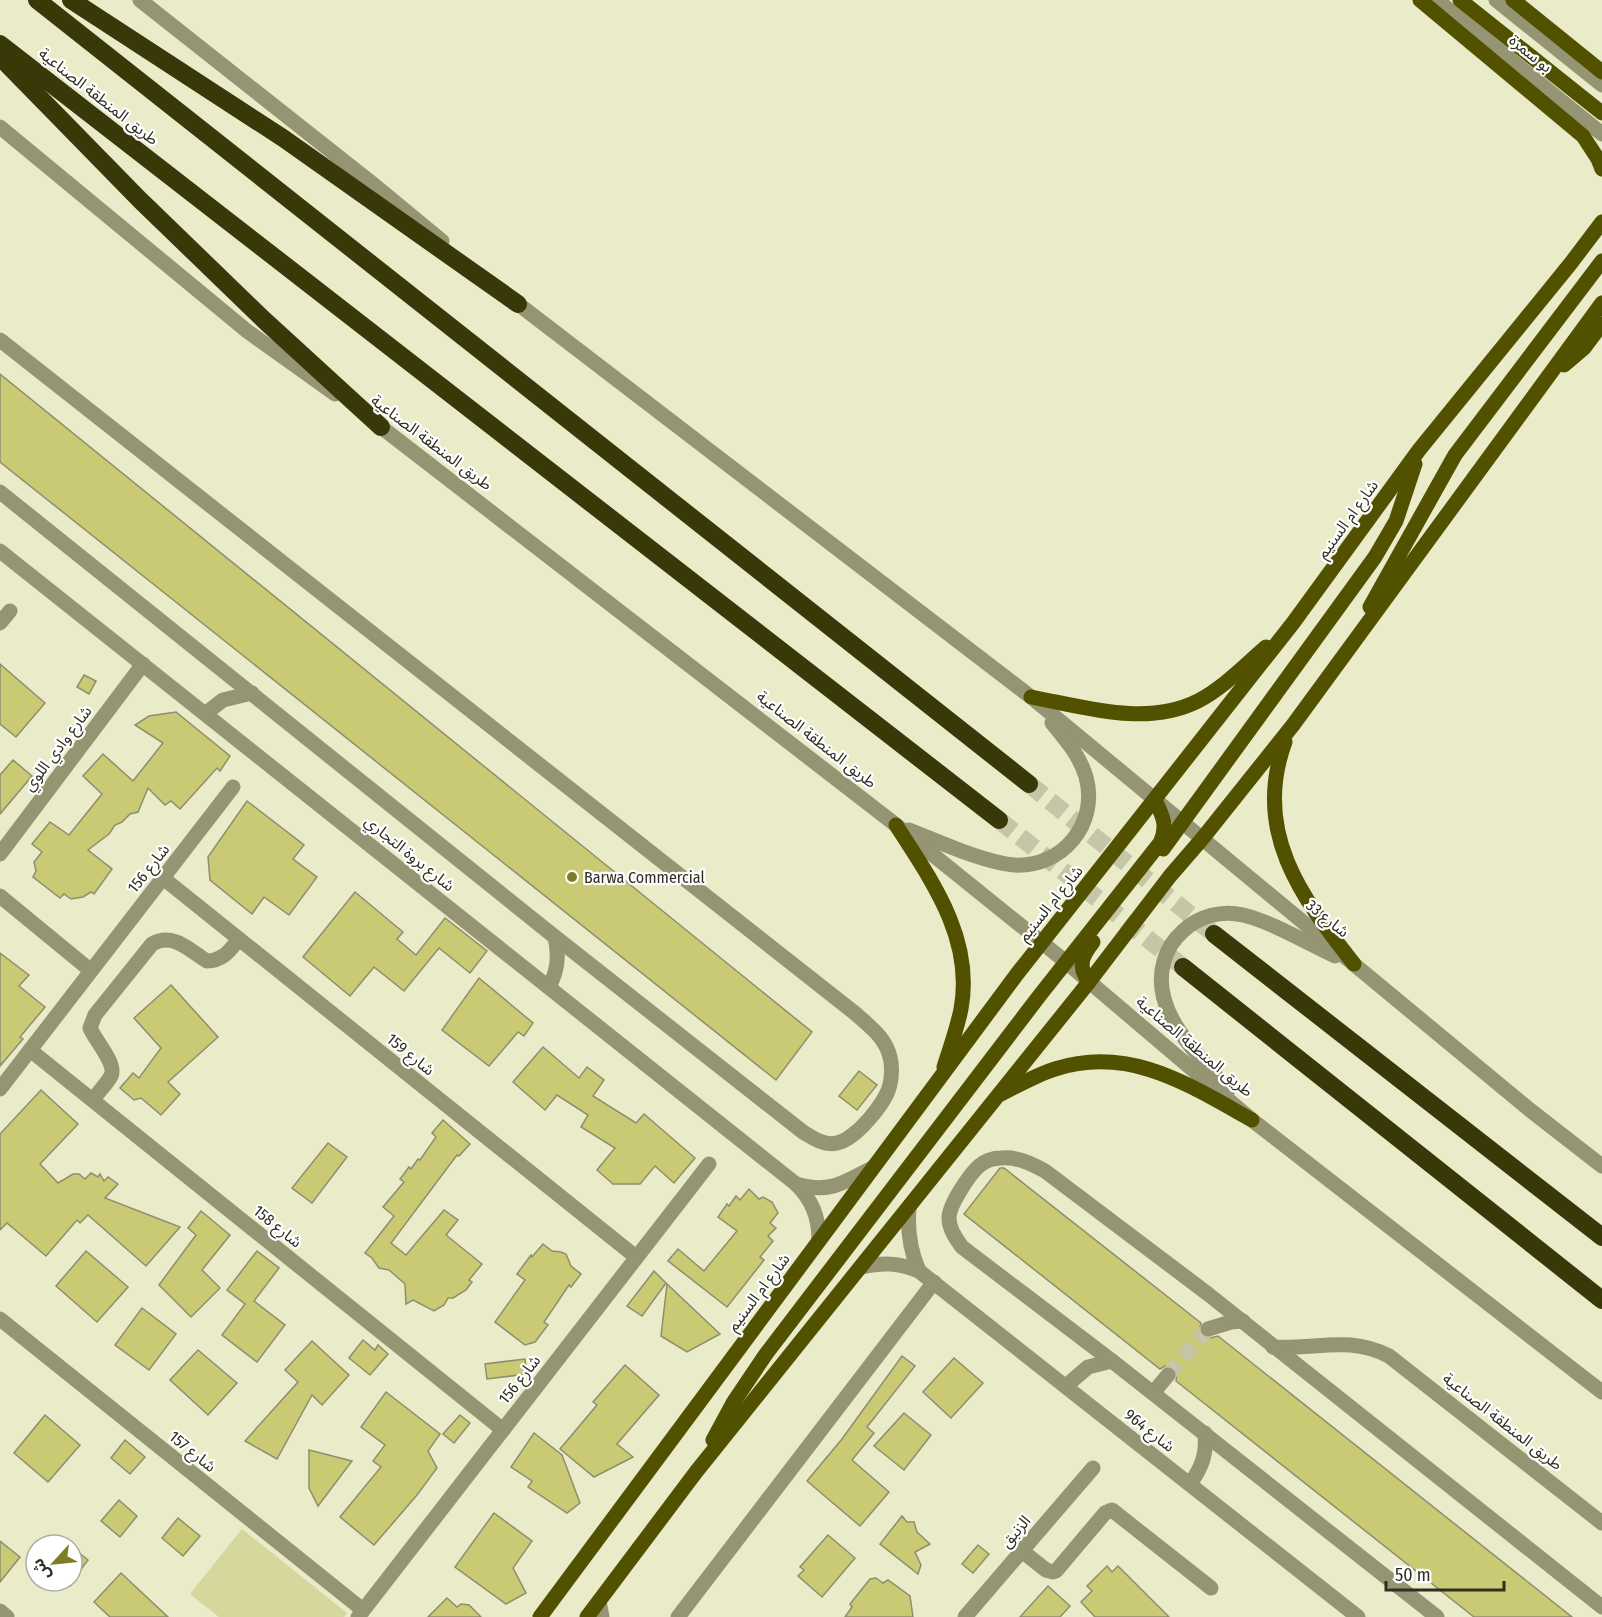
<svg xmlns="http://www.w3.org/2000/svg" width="1602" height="1617" font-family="'Fira Sans Condensed','Noto Sans Arabic',sans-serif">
<rect width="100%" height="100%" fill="#eaebc9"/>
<path fill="#d6d79c" d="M242 1529 347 1613 344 1617H219L190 1594Z"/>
<g fill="#caca75" stroke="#8e8e6e" stroke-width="1.5">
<path d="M0 374 812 1032 776 1080 0 462Z"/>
<path d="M0 664 45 703 16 737 0 724Z"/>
<path d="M84 675 96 681 89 694 77 687Z"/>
<path d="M176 712 230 756 220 771 217 768 180 809 171 801 165 805 148 788 138 812 130 814 122 822 115 825 109 834 88 850 112 869 94 894 91 892 83 897 71 899 64 894 60 898 33 877 36 871 34 862 42 852 32 844 50 822 69 835 102 794 83 776 103 754 133 781 163 743 135 725 149 716Z"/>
<path d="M13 760 32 776 0 814V775Z"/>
<path d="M247 801 304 845 293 859 317 877 289 915 264 897 252 914 210 880 208 857Z"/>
<path d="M355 892 403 932 397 939 416 955 445 918 487 951 470 973 439 948 404 991 374 967 350 996 303 957Z"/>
<path d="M0 953 29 975 19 986 45 1007 20 1037 23 1039 0 1066Z"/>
<path d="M479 978 533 1023 524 1036 518 1032 489 1066 442 1030Z"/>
<path d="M171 985 218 1037 168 1082 180 1094 161 1115 141 1098 134 1100 120 1088 133 1073 139 1078 161 1048 134 1018Z"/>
<path d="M543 1047 579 1078 587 1067 604 1080 593 1096 636 1123 644 1114 695 1158 674 1183 655 1166 640 1184H613L597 1170 615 1148 581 1127 588 1115 557 1095 545 1110 513 1082Z"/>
<path d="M859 1071 877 1085 857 1110 839 1096Z"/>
<path d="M41 1090 78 1124 40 1164 58 1183 73 1174H79L85 1179 91 1173 98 1177 100 1174 104 1181 108 1177 118 1184 105 1198 180 1227 146 1266 88 1215 80 1223 77 1220 46 1256 7 1223 0 1230V1134Z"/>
<path d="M443 1120 470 1144 459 1156 457 1155 391 1243 406 1255 444 1210 458 1220 446 1235 482 1264 469 1280 472 1282 466 1290 453 1298H448L444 1305 434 1311 413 1300 406 1304 405 1284 389 1270 379 1268 372 1258 365 1253 394 1216 383 1207 404 1182 400 1179 409 1167 411 1169 418 1159 420 1160 436 1137 432 1133Z"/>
<path d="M328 1143 347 1157 312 1203 292 1188Z"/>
<path d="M1000 1168H1004L1201 1323 1199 1331 1202 1336 1206 1339 1218 1336 1572 1617H1474L1176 1381 1177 1372 1174 1367 1165 1366 1160 1369 964 1214Z"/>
<path d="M749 1189 759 1199 763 1197 772 1202 778 1213 770 1223 776 1228 768 1236 773 1241 760 1257 764 1260 727 1307 668 1261 678 1249 704 1271 737 1231 718 1217 727 1204 729 1206 736 1196 740 1200Z"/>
<path d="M201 1211 230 1235 202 1270 220 1288 191 1317 159 1285 196 1235 188 1228Z"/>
<path d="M543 1244 552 1251 561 1252 566 1254 571 1266 581 1274 571 1287 569 1285 544 1322 548 1325 535 1342 525 1345 495 1322 525 1280 517 1274 531 1255 532 1257Z"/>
<path d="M86 1251 128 1287 97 1322 56 1286Z"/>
<path d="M257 1251 279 1268 254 1301 285 1325 257 1362 222 1335 245 1304 227 1290Z"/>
<path d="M654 1271 666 1283 642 1316 627 1306Z"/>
<path d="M667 1284 720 1334 687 1352 661 1336Z"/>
<path d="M142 1308 176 1334 149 1370 115 1345Z"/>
<path d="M363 1340 375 1350 378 1345 388 1354 370 1375 349 1358Z"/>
<path d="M312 1341 349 1375 322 1405 312 1395 277 1459 245 1441 298 1382 285 1370Z"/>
<path d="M198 1350 237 1383 208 1415 170 1380Z"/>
<path d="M902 1356 915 1366 867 1427 874 1433 852 1460 889 1492 860 1526 807 1481 842 1439Z"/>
<path d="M954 1358 983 1383 951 1418 923 1392Z"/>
<path d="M525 1359 527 1374 487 1379 485 1364Z"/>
<path d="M625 1365 659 1395 617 1444 633 1457 594 1477 560 1449 597 1405 593 1402Z"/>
<path d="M386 1392 440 1434 428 1451 437 1468 417 1495 374 1545 340 1517 381 1467 373 1461 385 1445 361 1427Z"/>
<path d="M904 1413 931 1435 904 1470 874 1446Z"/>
<path d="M45 1415 80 1445 48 1482 14 1453Z"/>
<path d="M460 1415 470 1423 454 1443 443 1434Z"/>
<path d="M534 1433 562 1455 580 1503 567 1513 528 1487 532 1481 511 1467Z"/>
<path d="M125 1440 145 1457 130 1474 111 1458Z"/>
<path d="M309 1450 352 1461 318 1506 309 1488Z"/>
<path d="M119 1500 137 1516 120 1537 101 1521Z"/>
<path d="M494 1513 532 1541 513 1568 526 1593 506 1604 455 1567Z"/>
<path d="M902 1516 907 1522H914L917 1532 930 1544 915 1552 921 1565 918 1574 880 1544Z"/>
<path d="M178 1518 200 1536 183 1556 162 1538Z"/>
<path d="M828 1535 855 1558 822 1597 798 1576 804 1570 800 1567Z"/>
<path d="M0 1541 20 1557 0 1582Z"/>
<path d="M978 1545 989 1554 973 1573 962 1564Z"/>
<path d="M72 1547 88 1560 72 1581Z"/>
<path d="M1107 1566 1112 1572 1118 1566 1169 1617H1095L1081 1602 1092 1591 1087 1586Z"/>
<path d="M121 1573 168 1617H110L94 1602Z"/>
<path d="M876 1578 883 1583 888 1580 910 1596 913 1617H845L852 1607 850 1604 870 1579Z"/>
<path d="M1048 1586 1070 1606 1060 1617H1020Z"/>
<path d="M447 1598 457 1607 461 1604 469 1605 481 1617H428Z"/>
</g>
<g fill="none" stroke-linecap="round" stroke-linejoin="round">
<path stroke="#c5c5a8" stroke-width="15" stroke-dasharray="15 8" stroke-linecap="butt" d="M1168 1375 1208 1329"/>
<g stroke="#c5c5a8" stroke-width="18" stroke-dasharray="18 9" stroke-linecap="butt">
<path d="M1029 784 1214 934"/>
<path d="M999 820 1183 967"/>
</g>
<g stroke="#959573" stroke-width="15">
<path d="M140 0 374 185 442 241"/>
<path d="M1437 0 1602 134"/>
<path d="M1496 0 1602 85"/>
<path d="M0 127 247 331 335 394"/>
<path d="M509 297 1031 697 1530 1110 1602 1166"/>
<path d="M0 340 856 1014C870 1027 885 1037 890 1057 892 1064 892 1076 890 1084 887 1102 855 1140 837 1143 824 1146 813 1138 803 1132L555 937 0 492"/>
<path d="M372 420 896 825 1066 962 1252 1120 1602 1392"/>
<path d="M0 551 796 1184C812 1200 819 1217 819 1240"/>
<path d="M0 623 10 611"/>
<path d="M206 713 223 700 252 693"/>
<path d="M909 830C937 841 985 863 1014 865 1062 868 1099 824 1086 777 1080 756 1066 740 1052 723"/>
<path d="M0 854 143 664"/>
<path d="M163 878 636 1257"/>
<path d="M0 896 90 970"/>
<path d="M549 987C558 970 559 956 555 937"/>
<path d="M30 1050 503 1430"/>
<path d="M0 1089 233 787"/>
<path d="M1228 1090C1199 1054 1149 1012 1164 961 1167 950 1174 939 1183 931 1199 916 1221 910 1243 915 1270 921 1309 944 1335 956"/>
<path d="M93 1100C98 1092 106 1085 111 1076 117 1064 96 1042 90 1028L95 1015 152 944C173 932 189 950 207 961 223 961 230 950 239 939"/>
<path d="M796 1184C828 1194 844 1183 872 1168"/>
<path d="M909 1208C907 1231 910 1250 919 1271"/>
<path d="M862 1267C883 1262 899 1263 919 1271L1358 1617"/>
<path d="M0 1319 363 1610"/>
<path d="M1208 1329 1231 1322 1243 1321"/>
<path d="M1273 1347C1316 1350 1348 1335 1389 1356L1602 1523"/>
<path d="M1066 1386 1088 1367 1112 1361"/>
<path d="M1153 1393 1168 1375"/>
<path d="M1190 1484C1202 1467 1207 1454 1205 1433"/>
<path d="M1022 1551 1046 1570 1053 1572 1056 1571 1105 1513 1112 1510 1211 1588"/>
<path d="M599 1601 602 1617"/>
<path d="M0 1611 7 1617"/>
<path d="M358 1617 709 1164"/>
<path d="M678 1617 934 1282"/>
<path d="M965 1617 1093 1468"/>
<path d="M1437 1617 1112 1361 962 1247C956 1239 949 1229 949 1218 949 1205 969 1175 979 1166 985 1161 993 1158 1001 1158 1016 1156 1032 1164 1045 1171L1208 1294 1602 1607"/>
</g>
<g stroke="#525100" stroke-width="15">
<path d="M1420 0 1583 136 1598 159 1602 169"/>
<path d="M1460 0 1602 113"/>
<path d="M1513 0 1602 72"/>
<path d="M1564 365 1584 348 1602 324"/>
<path d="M1370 607 1455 455 1602 261"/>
<path d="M1031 697C1085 707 1146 727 1198 701 1223 688 1244 666 1266 647"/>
<path d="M1285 742C1252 831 1301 897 1354 964"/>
<path d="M896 825C932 881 974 939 961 1009 957 1029 950 1048 944 1067"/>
<path d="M1163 849 1375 557 1396 521 1415 464"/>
<path d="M1089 982C1077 966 1082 956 1093 942"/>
<path d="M1001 1094C1019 1085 1036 1075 1055 1069 1130 1045 1189 1085 1252 1120"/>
<path d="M713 1440 733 1403 766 1354 1040 995 1160 843C1168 827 1163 816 1155 800"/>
<path d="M540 1617 1017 974 1293 623 1419 450 1571 263 1602 222"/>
<path d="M587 1617 696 1472 1089 982 1170 876 1202 839 1293 725 1602 303"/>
</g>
<g stroke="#393809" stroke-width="18">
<path d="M37 0 1029 784"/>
<path d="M71 0 283 138 518 304"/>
<path d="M0 44 999 820"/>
<path d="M0 57 140 200 264 320 381 427"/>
<path d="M1214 934 1602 1237"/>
<path d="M1183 967 1602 1300"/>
</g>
</g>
<circle fill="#7e7d25" stroke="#fff" stroke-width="2" cx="572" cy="877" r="6"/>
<g text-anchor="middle" stroke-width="4.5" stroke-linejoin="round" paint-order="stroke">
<g font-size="16" fill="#2f2f22" stroke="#fff">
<text transform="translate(1531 53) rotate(39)" y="6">بو سمرة</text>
<text transform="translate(99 96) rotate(38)" y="6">طريق المنطقة الصناعية</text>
<text transform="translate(432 442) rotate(37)" y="6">طريق المنطقة الصناعية</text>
<text transform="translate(1347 519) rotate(-54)" y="6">شارع ام السنيم</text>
<text transform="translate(817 739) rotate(38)" y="6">طريق المنطقة الصناعية</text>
<text transform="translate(57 748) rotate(-53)" y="6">شارع وادي اللوي</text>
<text transform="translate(410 853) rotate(39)" y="6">شارع بروة التجاري</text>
<text transform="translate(148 868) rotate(-52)" y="6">شارع 156</text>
<text transform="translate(1050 903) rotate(-51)" y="6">شارع ام السنيم</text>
<text transform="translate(1328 918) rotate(39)" y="6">شارع 33</text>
<text transform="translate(1195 1046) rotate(40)" y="6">طريق المنطقة الصناعية</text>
<text transform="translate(411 1054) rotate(39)" y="6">شارع 159</text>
<text transform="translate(278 1226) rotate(39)" y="6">شارع 158</text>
<text transform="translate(758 1292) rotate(-53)" y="6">شارع ام السنيم</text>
<text transform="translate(519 1379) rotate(-52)" y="6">شارع 156</text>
<text transform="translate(1503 1421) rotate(38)" y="6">طريق المنطقة الصناعية</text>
<text transform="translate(1150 1430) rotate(38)" y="6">شارع 964</text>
<text transform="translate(193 1451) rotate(39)" y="6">شارع 157</text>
<text transform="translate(1015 1531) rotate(-49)" y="6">الزنبق</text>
</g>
<g font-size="16" fill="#2f2f22" stroke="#fff" text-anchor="start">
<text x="584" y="883">Barwa Commercial</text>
</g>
</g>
<g transform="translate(54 1563) rotate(243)"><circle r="28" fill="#ffffff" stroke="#acaca7" stroke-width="1.5"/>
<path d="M0-4.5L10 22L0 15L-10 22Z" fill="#7e7d25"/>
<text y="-9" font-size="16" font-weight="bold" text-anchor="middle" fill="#2f2f22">ش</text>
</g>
<path d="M1386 1581v9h118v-9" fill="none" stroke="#2f2f22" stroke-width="3"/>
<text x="1395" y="1581" font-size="18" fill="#2f2f22" stroke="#ffffff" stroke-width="4.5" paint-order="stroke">50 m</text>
</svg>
